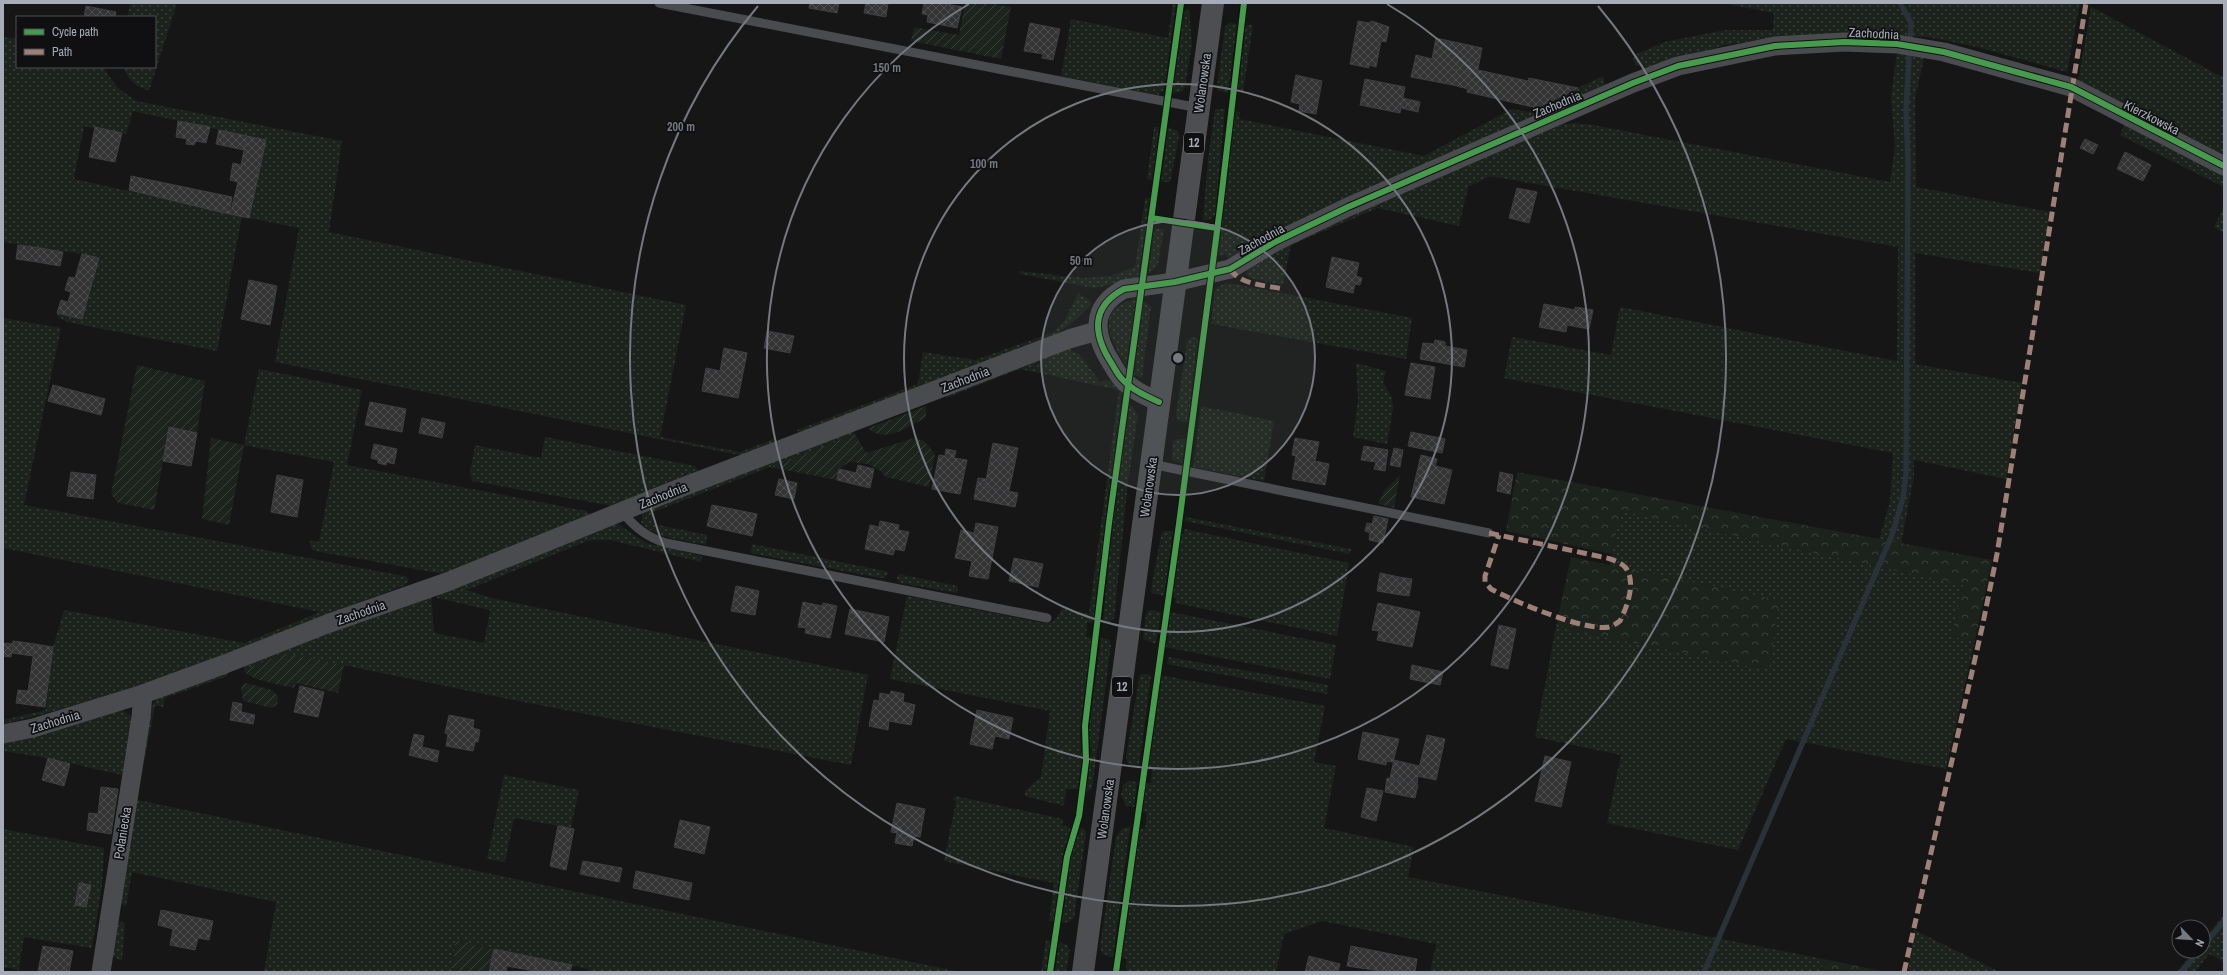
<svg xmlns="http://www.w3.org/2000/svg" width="2227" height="975" font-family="'Archivo Narrow',sans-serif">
<defs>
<pattern id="grass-dots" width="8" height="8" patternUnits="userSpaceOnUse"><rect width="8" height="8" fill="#1c231c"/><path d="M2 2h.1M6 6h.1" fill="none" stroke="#3a403b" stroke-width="1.8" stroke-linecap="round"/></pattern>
<pattern id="forest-crowns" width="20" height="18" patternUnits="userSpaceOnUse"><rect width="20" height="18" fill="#1c231c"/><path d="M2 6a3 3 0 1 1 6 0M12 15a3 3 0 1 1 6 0" fill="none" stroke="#3a403b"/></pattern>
<pattern id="garden-furrows" width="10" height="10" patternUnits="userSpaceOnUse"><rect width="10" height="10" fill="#1c231c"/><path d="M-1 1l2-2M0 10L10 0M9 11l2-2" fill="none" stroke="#3a403b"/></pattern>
<pattern id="building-cross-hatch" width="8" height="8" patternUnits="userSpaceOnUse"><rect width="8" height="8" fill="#343435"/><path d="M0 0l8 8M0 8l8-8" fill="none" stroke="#4e4f50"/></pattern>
</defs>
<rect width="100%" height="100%" fill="#161616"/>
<g fill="url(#grass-dots)">
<path d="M126 3H177L149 91C136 86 128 81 124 67H155V17H127L130 4Z"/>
<path d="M1173 3H1176L1164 91H1160L1159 95 1061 76 1071 19 1168 38Z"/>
<path d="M1721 3H2080L2067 72 1977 47 1928 37 1874 35 1776 38 1725 45 1646 68 1635 65 1633 60 1635 55 1664 42 1726 30H1773L1774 13Z"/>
<path d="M2091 7 2224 78V157L2078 82Z"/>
<path d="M1189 9 1192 44 1185 87 1182 92 1172 93 1184 12Z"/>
<path d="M1229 23 1237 24 1228 93 1218 90 1217 87 1225 27Z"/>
<path d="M1246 25H1253L1243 92 1237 91Z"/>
<path d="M3 37 17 39V67H102L118 88 136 101 342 141 329 232 686 305 660 437 740 452 776 438C770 448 750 455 739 455L275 362 299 228 249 218 266 140 133 111 126 134 84 126 74 179 242 216 217 351 67 322 58 317 57 313 82 319 99 258 82 254 3 242Z"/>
<path d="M1897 51 1925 54 1915 98 1916 187 2050 212 2040 273 1915 253V364L2022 383 2006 479 1914 460V476L1901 544 1879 540 1890 501 1893 453 1504 378 1512 337 1611 355 1620 307 1897 361 1898 247 1490 176 1468 187 1459 226 1378 208 1291 245 1283 285 1250 278 1246 274 1247 269 1271 252 1479 158 1564 124 1575 123 1593 125 1890 182 1895 147 1891 98Z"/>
<path d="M1603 76 1605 85 1237 257H1226L1225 254 1218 256 1234 111 1240 112 1239 119 1424 156 1512 109 1529 112Z"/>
<path d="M1215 109H1225L1215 216 1209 220H1203V218L1208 160Z"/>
<path d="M2124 125 2224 174V187L2120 135Z"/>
<path d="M1154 127H1159L1152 180 1147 179Z"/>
<path d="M1168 128 1177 130 1179 136 1171 178 1170 182H1161Z"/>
<path d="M1150 198 1138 279 1094 288 1020 274 1019 271 1084 278 1110 276 1135 267 1145 199Z"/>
<path d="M2224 207V233L2214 227Z"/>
<path d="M1156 229H1164L1158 264 1148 274 1154 232Z"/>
<path d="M1229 283 1412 318 1406 359 1211 324 1215 290 1223 284Z"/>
<path d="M1078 294 1085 297 1092 303C1079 318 1066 329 1049 338L800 433 797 430 918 384 923 352 975 360 1054 332 1065 320Z"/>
<path d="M1136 299 1126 366C1110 339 1093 309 1136 299Z"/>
<path d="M1143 301 1151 307 1142 378 1134 375Z"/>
<path d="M3 318 61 328 24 505 404 576 407 577 408 581 405 585C272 635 142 692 3 724V720L46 710 53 647 64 610 244 643 320 612 3 548Z"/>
<path d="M1191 337 1198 338 1188 423 1178 420 1176 415 1187 341Z"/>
<path d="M1070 346 1071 351 1079 354 1101 383 1106 379 1122 391 1093 623 1087 622 1086 637 1092 638 1081 720 1080 737 1082 756 1078 789H1066L1064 806 1025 796V791L1041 777 1050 711 890 679 907 596 1043 623C1055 624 1057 618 1062 608L1089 614 1119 390 1020 369 946 398V394Z"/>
<path d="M1356 363 1386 371 1383 382 1392 398 1393 408 1387 444 1353 437 1358 399Z"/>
<path d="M259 369 362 390 347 465 586 511 589 513V517L444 574 315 551 311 549 310 540 319 542 334 462 244 445Z"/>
<path d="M1130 403 1138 415 1128 482 1114 619 1109 622H1103L1112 525Z"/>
<path d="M1201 406 1274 421 1264 481 1193 467Z"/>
<path d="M853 430 855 434 651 513 654 524 707 535 706 545C686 540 654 539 641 522L643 512Z"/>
<path d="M545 437 695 466 698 470 695 474 613 506 472 481 470 473 475 445 541 458Z"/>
<path d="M1179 439H1186L1182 463 1172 460 1173 441Z"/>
<path d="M1621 511 1963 585 1951 637 1975 640 1946 769 1786 739 1738 850 1607 823 1621 755 1535 737 1556 627 1769 670 1779 600 1610 565Z"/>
<path d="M1186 517 1351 549 1350 554 1185 521Z"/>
<path d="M615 522 646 543 702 556 701 562 611 540 587 541 467 590 491 598 868 675 851 765 508 699 285 653 244 670V665L431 593 434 633 484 643 490 610 437 598V591Z"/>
<path d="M1184 529 1349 563 1337 636 1175 603 1176 598 1172 597 1181 534H1184Z"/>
<path d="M1164 531H1173L1164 596 1152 593 1151 590 1161 535Z"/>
<path d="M752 544 889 572 884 578H880L751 553Z"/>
<path d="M898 574 958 586 957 593 900 583 897 579Z"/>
<path d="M1151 610 1161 612 1156 644 1143 639 1146 615 1148 611Z"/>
<path d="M1170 612 1336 645 1330 679 1165 647Z"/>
<path d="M1101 638 1110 640 1111 645 1092 789 1086 792 1091 753 1089 729Z"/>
<path d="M1168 657 1328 685 1327 694 1167 664Z"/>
<path d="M226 671 227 676 165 698 163 707 155 705 140 783 150 709 157 697Z"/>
<path d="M1140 674 1151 675 1139 767 1128 764 1126 757Z"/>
<path d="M1160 675 1325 706 1314 762 1336 766 1324 828 1414 847 1408 877 1823 959 1821 972H1430L1436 944 1322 921 1284 934 1276 972H1126L1127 959 1122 958 1139 829H1145L1147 813 1141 811 1145 783H1151L1152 770H1147Z"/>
<path d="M120 709 129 714 132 719 122 775 48 758 3 751V742Z"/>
<path d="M504 775 579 790 571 828 514 818 505 862 487 859Z"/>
<path d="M1129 781 1137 782 1134 807 1126 806 1121 795 1123 785Z"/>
<path d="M955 796 1063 819 1062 825 1071 828 1063 853 1054 921H1049L1054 883 944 861 956 801 953 800Z"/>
<path d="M133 799 960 972H588V969L456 940 451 972H264L276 902 132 872 126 906 117 903Z"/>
<path d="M1081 827 1085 830 1086 834 1074 918 1069 922 1062 923 1071 853Z"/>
<path d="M1127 827H1130L1113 958 1103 954 1100 948 1116 836 1122 829Z"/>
<path d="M3 829 104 848 102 885 92 948 24 937 19 970 3 967Z"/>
<path d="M2224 915V962L2209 954 2195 972H2177L2194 951H2203V940Z"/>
<path d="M115 921 125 923 122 961 110 955Z"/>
<path d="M1914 930 2000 972H1908Z"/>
<path d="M1046 940 1051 941 1046 972H1041Z"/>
<path d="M1059 942 1067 945 1070 951 1066 972H1055Z"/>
</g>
<g fill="url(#forest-crowns)">
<path d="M1517 472 1992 560 1975 640 1951 637 1963 585 1621 511 1612 554 1506 531Z"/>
<path d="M1571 557 1779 600 1769 670 1556 627Z"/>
<path d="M1823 959 1887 972H1821Z"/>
</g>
<g fill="url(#garden-furrows)">
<path d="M965 3H988L1011 7 1001 59 911 41 914 27 959 35Z"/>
<path d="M137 365 205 381 197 433 169 428 154 510 118 503 111 494Z"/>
<path d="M926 406V417C910 426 885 445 868 428Z"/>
<path d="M855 434 866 453 914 438 924 441 935 454 929 487 886 477 879 470 868 464 849 462 839 469 837 480 770 467Z"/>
<path d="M211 438 244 445 229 525 202 519Z"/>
<path d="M1400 475 1394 508 1378 504 1384 491Z"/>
<path d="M285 653 344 665 338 693 296 683 294 688C282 685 249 681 244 670Z"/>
<path d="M245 683 272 690 278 696 277 705 271 708 243 701 241 687Z"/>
<path d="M456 940 494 949 489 972H451Z"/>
</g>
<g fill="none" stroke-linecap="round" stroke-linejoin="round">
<g stroke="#283238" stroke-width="5.5">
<path d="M2203 946 2224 921"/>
<path d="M1704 972 1892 535 1903 498 1906 474 1908 161 1906 111 1911 23 1900 3"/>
<path d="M2181 972 2199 951"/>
</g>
</g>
<g fill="url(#building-cross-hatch)" stroke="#3e3f42">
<path d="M810 3H839L837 13 809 8Z"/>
<path d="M866 3H877L875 15 864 13Z"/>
<path d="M877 3H888L886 17 875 15Z"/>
<path d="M924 3H942L962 7 957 28 927 22 928 15 922 14Z"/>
<path d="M86 6 116 12 115 17H84Z"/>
<path d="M1358 21 1369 23 1372 21 1389 27 1386 42 1381 41 1376 67 1369 65V68L1350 64Z"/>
<path d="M1030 23 1060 29 1053 60 1042 58 1043 54 1024 51Z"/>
<path d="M1436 38 1482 48 1477 74 1456 69 1453 85 1411 77 1416 55 1432 59Z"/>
<path d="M1456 69 1477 74 1478 70 1528 81 1529 78 1578 88 1537 108 1467 92 1468 89 1453 85Z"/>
<path d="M1296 75 1322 81 1316 114 1299 111 1300 104 1291 102Z"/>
<path d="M1365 79 1405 87 1400 113 1360 105Z"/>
<path d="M1403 98 1420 102 1418 112 1401 108Z"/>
<path d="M178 121 210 127 206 143 196 141 194 145 186 144 187 139 176 137Z"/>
<path d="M95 127 122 133 115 162 89 157Z"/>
<path d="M219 130 247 136 244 150 216 144Z"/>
<path d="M247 136 266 140 249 218 230 214 238 182 230 180 233 163 241 165Z"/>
<path d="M2085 139 2098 145 2093 154 2080 148Z"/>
<path d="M2125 152 2151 165 2143 181 2117 169Z"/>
<path d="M131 176 232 197 229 214 129 190Z"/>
<path d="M1517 188 1537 192 1529 223 1509 218Z"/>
<path d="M18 245 40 248 37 262 16 259Z"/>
<path d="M40 248 63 252 60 266 37 262Z"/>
<path d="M82 254 99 258 82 319 57 313 61 300 68 302 71 292 65 290 69 277 75 278Z"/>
<path d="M1332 257 1359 263 1356 276 1362 278 1360 285 1355 284 1353 293 1326 287Z"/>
<path d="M249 280 277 286 270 325 241 319Z"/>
<path d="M1544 304 1575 310V307L1593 310 1589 329 1567 325 1566 332 1539 327Z"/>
<path d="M767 331 794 336 790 353 764 348Z"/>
<path d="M1435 340 1445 342V346L1467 350 1464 367 1420 359 1423 343 1434 344Z"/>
<path d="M724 348 747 353 738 398 702 391 706 368 720 371Z"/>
<path d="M1411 363 1435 367 1430 399 1405 395Z"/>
<path d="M53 385 105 399 101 415 48 401Z"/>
<path d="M370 402 406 409 402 432 365 425Z"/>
<path d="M422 418 445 423 442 438 419 433Z"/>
<path d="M169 427 197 433 191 466 163 461Z"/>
<path d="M1411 432 1445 439 1442 453 1408 446Z"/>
<path d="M1295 438 1319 442 1315 461 1329 464 1325 485 1292 479 1296 456 1292 455Z"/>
<path d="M993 443 1018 448 1015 463 990 458Z"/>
<path d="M374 444 397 449 394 464 387 462 386 465 378 463V460L371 458Z"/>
<path d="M1364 446 1388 450 1385 471 1374 469 1376 462 1361 460Z"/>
<path d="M1394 448 1403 450 1400 467 1390 465Z"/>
<path d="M946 449 956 451 954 458 967 460 960 494 932 489 939 455 945 456Z"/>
<path d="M1421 455 1437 459 1435 466 1452 470 1444 504 1411 497Z"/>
<path d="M990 458 1015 463 1009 491 985 487Z"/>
<path d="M858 465 874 469 870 488 853 484Z"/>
<path d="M839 469 856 473 853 484 837 480Z"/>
<path d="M71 472 96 475 93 499 67 496Z"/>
<path d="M1500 472 1513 475 1510 494 1497 491Z"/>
<path d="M277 475 303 480 297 517 271 512Z"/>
<path d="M978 478 986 479 985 487 1018 493 1015 507 974 499Z"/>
<path d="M779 479 797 483 794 499 775 495Z"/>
<path d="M712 505 757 514 752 536 707 526Z"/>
<path d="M1374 516 1388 519 1383 543 1369 540 1370 533 1365 531 1367 523 1372 524Z"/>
<path d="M880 521 899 525 898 530 909 532 904 551 895 549 893 555 865 549 870 525 879 527Z"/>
<path d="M976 523 998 527 988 579 969 576 972 561 955 558 961 530 974 533Z"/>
<path d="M1014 558 1043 564 1038 587 1009 581Z"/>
<path d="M1380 573 1399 577 1395 594 1377 591Z"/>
<path d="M1399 577 1412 579 1409 596 1395 594Z"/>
<path d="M736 586 759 591 755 615 731 611Z"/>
<path d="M803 602 822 606 823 603 837 606 830 638 805 633 806 628 798 627Z"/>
<path d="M1378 603 1420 612 1412 647 1377 640 1379 631 1372 630Z"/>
<path d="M850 609 889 617 884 642 845 634Z"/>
<path d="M1499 625 1516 629 1508 669 1491 665Z"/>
<path d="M13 641 35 644 33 656 12 653Z"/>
<path d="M3 643 13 644 11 657 3 656Z"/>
<path d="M35 644 53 647 45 707 16 703 18 690 28 691Z"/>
<path d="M1412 665 1443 672 1440 685 1410 679Z"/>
<path d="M300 686 324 692 318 717 294 712Z"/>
<path d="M891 691 904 694 903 702 915 705 911 725 889 721 888 730 869 726 874 700 879 701 880 693 890 695Z"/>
<path d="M233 702 242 704 241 712 255 715 253 724 230 720Z"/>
<path d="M977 710 1013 718 1009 739 995 736 992 749 970 744Z"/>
<path d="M449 715 474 720 473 728 480 730 478 742H475L473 751 446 746 448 734 445 733Z"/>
<path d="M1363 732 1399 739 1393 762 1387 761 1386 765 1358 759Z"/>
<path d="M414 734 424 736 422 747 439 751 437 762 409 755Z"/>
<path d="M1427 735 1445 739 1436 780 1417 776Z"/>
<path d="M1545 756 1571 762 1561 807 1535 801Z"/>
<path d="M48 758 70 764 64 786 42 780Z"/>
<path d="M1394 760 1419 766 1417 784 1390 778Z"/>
<path d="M1387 778 1418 785 1415 798 1385 792Z"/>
<path d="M101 787 118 789 111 834 87 830 89 813 98 814Z"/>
<path d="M1367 788 1383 791 1376 821 1361 817Z"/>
<path d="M897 803 925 809 920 837 914 836 912 846 895 843 897 833 891 832Z"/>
<path d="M680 820 710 827 704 854 674 847Z"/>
<path d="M558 826 574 829 566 870 550 866Z"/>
<path d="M583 861 622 868 619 882 580 874Z"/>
<path d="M636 871 692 883 689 900 633 888Z"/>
<path d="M79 883 91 885 86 907 75 905Z"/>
<path d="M161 910 213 921 209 940 198 938 195 950 170 945 173 929 158 925Z"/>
<path d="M43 946 73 951 69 972 38 971Z"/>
<path d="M1351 946 1391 954 1387 972 1347 966Z"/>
<path d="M494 949 537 958 534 971 507 966 506 972H489Z"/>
<path d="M1391 954 1417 959 1415 972H1387Z"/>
<path d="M1309 956 1340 964 1338 972H1305Z"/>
<path d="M537 958 572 965 570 972 534 971Z"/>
</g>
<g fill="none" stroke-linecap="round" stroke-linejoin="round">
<g stroke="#4a4b4f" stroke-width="9">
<path d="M659 3 1199 108"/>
<path d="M1151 464 1489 533"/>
<path d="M622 512C635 527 646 537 666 543L1047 618"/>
</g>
<g stroke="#4a4b4f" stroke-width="19">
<path d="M1159 402C1146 396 1132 390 1122 379 1118 375 1115 369 1112 364 1093 335 1090 307 1124 289L1175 282 1230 269 1275 242 1348 207 1633 83 1678 66 1775 46 1844 42 1897 44 1944 52 2071 87 2224 166"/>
<path d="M3 734 33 728 143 694 225 664 327 624 447 582 680 488 1069 339 1097 331"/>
<path d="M101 972 141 717 143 694"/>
</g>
<path stroke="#4c4e51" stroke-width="22" d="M1083 972 1213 3"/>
<g stroke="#9e8076" stroke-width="5" stroke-dasharray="10 5" stroke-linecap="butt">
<path d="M1230 269C1241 285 1264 285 1283 289"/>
<path d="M1489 533 1607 558C1613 560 1620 562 1625 567 1637 581 1627 607 1620 621 1617 623 1613 626 1609 627 1586 632 1513 601 1491 589L1485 582V576L1499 535"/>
<path d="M1904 972 1982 628 1997 554 2086 3"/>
</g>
<defs>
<g id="cycleway">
<path d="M1151 218 1217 228"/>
<path d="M1159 402C1146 396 1132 390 1122 379 1118 375 1115 369 1112 364 1093 335 1090 307 1124 289L1175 282 1230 269 1275 242 1348 207 1633 83 1678 66 1775 46 1844 42 1897 44 1944 52 2071 87 2224 166"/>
<path d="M1050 972 1067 857 1079 816 1086 761 1085 726 1109 523 1181 3"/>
<path d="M1116 972 1179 524 1220 208 1244 3"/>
</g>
</defs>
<use href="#cycleway" stroke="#101012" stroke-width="8"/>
<use href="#cycleway" stroke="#469c4c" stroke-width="6"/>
</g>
<circle cx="1178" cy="358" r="137" fill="#74787f" fill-opacity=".12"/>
<g fill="none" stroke="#74787f" stroke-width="2">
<circle cx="1178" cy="358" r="137"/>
<circle cx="1178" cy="358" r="274"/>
<path d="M1387 4A411 411 0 1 1 969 4"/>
<path d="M1598 6A548 548 0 1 1 758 6"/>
</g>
<g text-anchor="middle" stroke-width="3.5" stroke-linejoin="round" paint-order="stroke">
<g fill="#101012" stroke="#797e86" stroke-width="1">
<rect x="1184" y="133" width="20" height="20" rx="3"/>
<rect x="1112" y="677" width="20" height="20" rx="3"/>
</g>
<g font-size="12" font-weight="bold" fill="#a6adb8">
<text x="1194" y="147">12</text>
<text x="1122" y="691">12</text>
</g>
<g font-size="13" fill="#a6adb8" stroke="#101012">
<text transform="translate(1874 33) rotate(3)" y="5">Zachodnia</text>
<text transform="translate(1202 83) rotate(-82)" y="5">Wolanowska</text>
<text transform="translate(1557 104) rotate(-23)" y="5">Zachodnia</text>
<text transform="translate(2152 117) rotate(27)" y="5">Kierzkowska</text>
<text transform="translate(1261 239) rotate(-29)" y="5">Zachodnia</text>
<text transform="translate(965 379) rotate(-21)" y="5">Zachodnia</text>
<text transform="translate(1148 487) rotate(-82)" y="5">Wolanowska</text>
<text transform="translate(663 495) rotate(-22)" y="5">Zachodnia</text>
<text transform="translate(361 612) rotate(-19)" y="5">Zachodnia</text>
<text transform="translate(55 721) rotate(-17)" y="5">Zachodnia</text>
<text transform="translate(1105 809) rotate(-82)" y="5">Wolanowska</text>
<text transform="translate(122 833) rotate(-81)" y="5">Połaniecka</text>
</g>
</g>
<circle cx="1178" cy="358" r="6" fill="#74787f" stroke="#101012" stroke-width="2"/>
<g font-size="12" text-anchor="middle" font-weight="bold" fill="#74787f" stroke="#101012" stroke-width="3.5" stroke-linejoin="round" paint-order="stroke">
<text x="887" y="72">150 m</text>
<text x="681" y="131">200 m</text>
<text x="984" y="168">100 m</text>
<text x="1081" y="265">50 m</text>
</g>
<rect width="2227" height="975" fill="none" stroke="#a6adb8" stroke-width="8"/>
<rect x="16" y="16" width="140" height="52" fill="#101012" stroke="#4c4f54"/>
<rect x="24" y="29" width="20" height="6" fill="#469c4c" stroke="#4c4f54"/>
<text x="52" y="36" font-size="12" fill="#a6adb8">Cycle path</text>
<rect x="24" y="49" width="20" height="6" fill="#9e8076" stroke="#4c4f54"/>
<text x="52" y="56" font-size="12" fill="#a6adb8">Path</text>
<g transform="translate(2191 939) rotate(115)"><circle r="19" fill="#101012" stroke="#4c4f54"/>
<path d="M0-3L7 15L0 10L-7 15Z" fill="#74787f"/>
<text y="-6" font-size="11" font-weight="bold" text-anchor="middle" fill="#a6adb8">N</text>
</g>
</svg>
